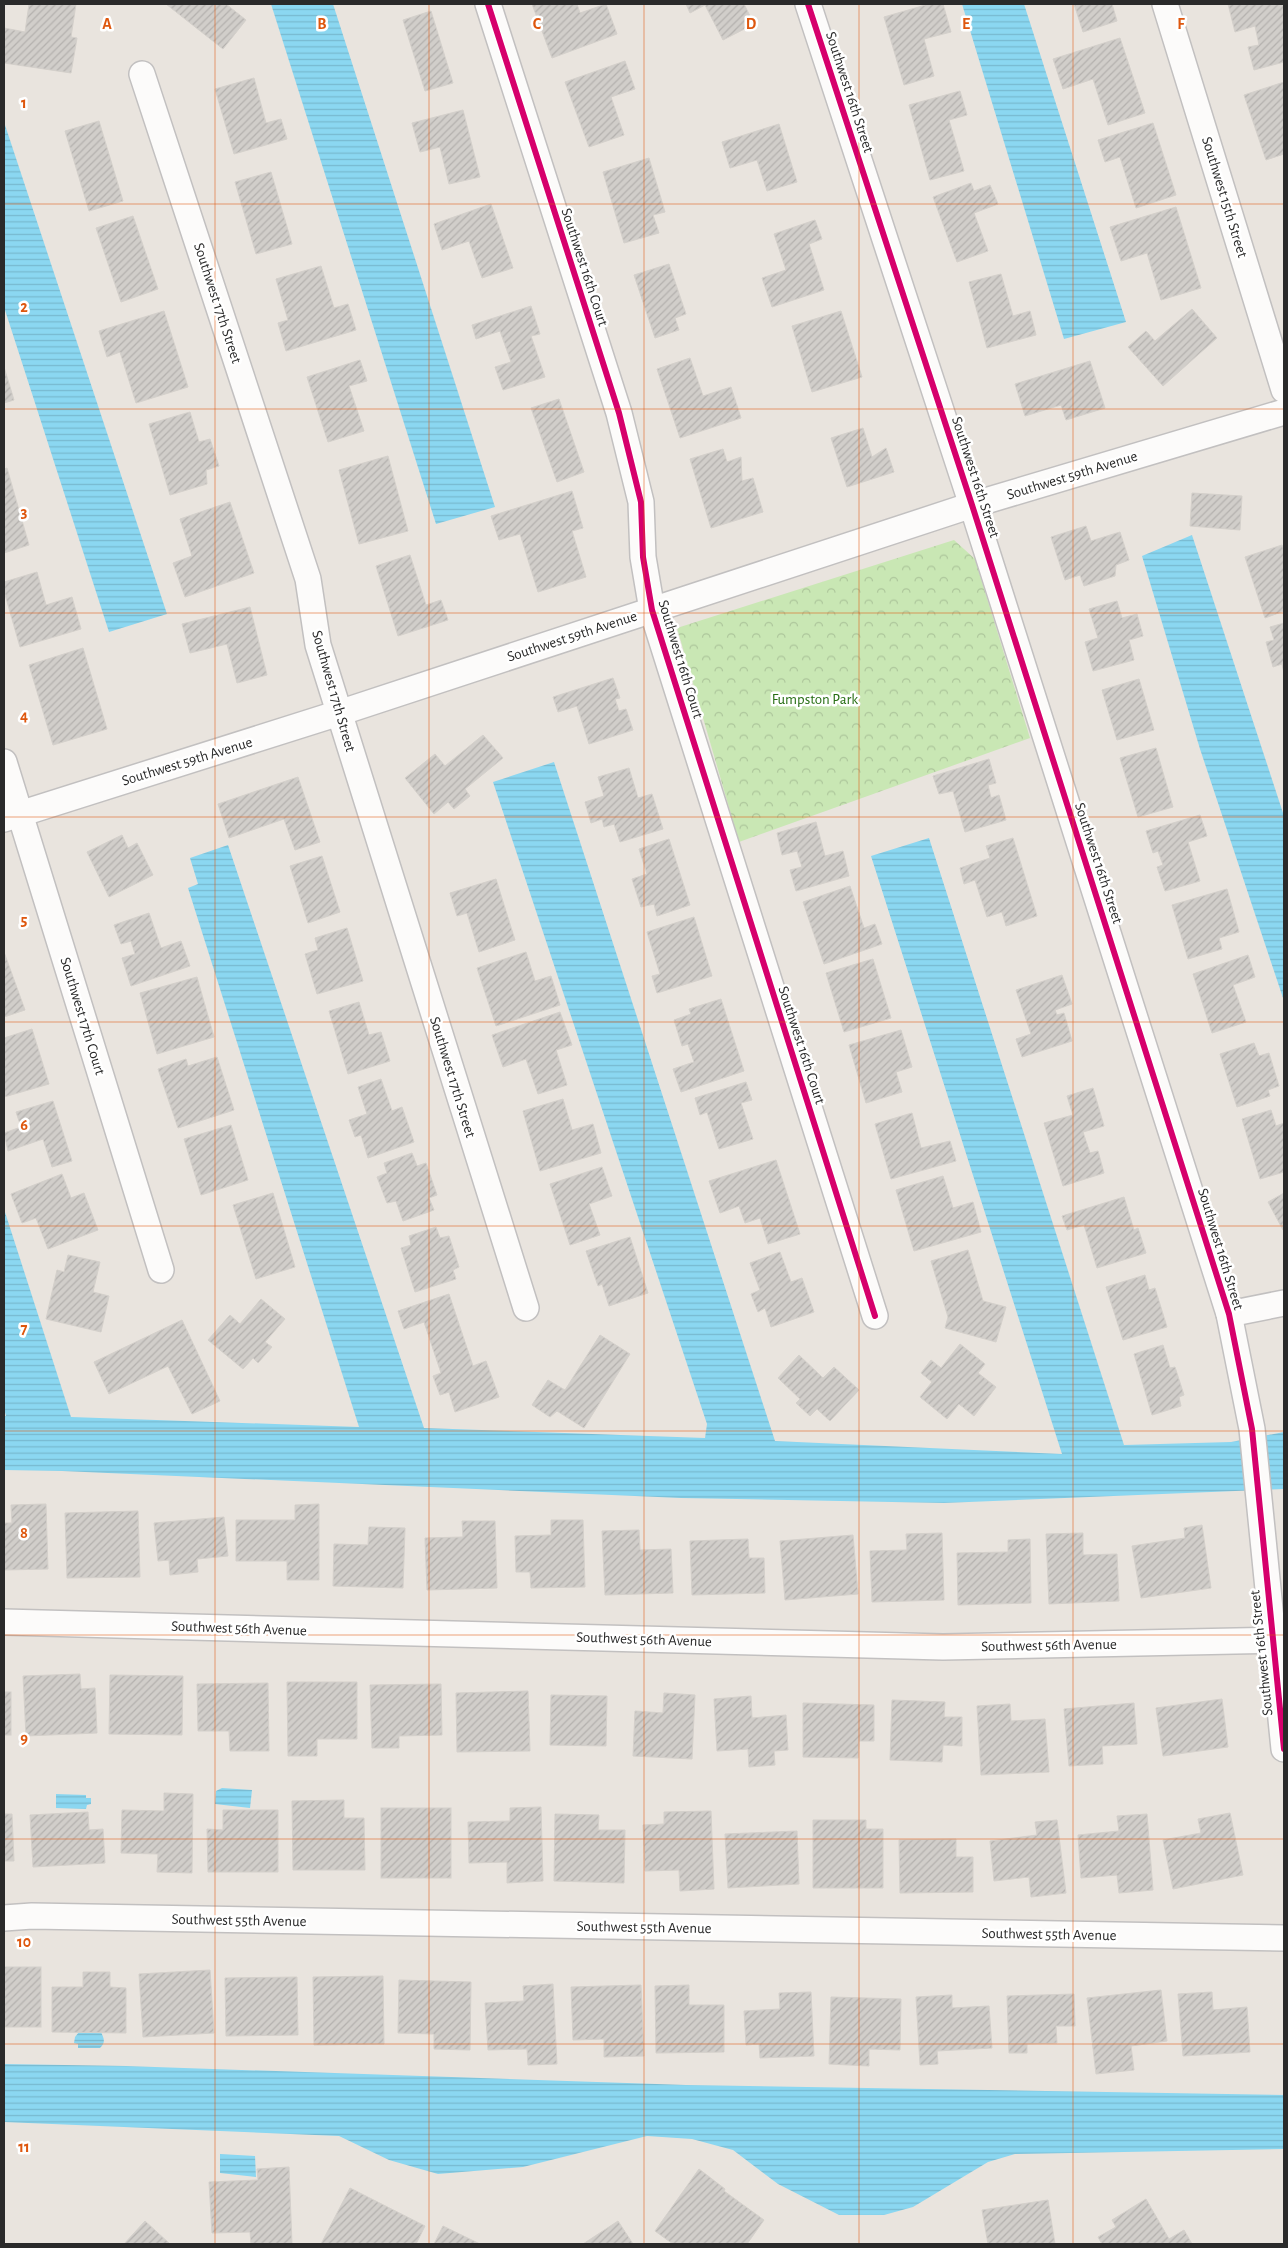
<svg xmlns="http://www.w3.org/2000/svg" width="1288" height="2248" font-family="'Alegreya Sans',sans-serif">
<defs>
<pattern id="forest-crowns" width="20" height="18" patternUnits="userSpaceOnUse" patternTransform="scale(1.25)"><rect width="20" height="18" fill="#c9e7b4"/><path d="M2 6a3 3 0 1 1 6 0M12 15a3 3 0 1 1 6 0" fill="none" stroke="#adc69b"/></pattern>
<pattern id="water-rules" width="6" height="5" patternUnits="userSpaceOnUse" patternTransform="scale(1.25)"><rect width="6" height="5" fill="#8bd7f1"/><path d="M0 2.5h6" fill="none" stroke="#78b9cf"/></pattern>
<pattern id="building-hatch" width="6" height="6" patternUnits="userSpaceOnUse" patternTransform="scale(1.25)"><rect width="6" height="6" fill="#d1ceca"/><path d="M-1 1l2-2M0 6l6-6M5 7l2-2" fill="none" stroke="#b4b1ae"/></pattern>
</defs>
<rect width="100%" height="100%" fill="#e9e4de"/>
<path fill="url(#forest-crowns)" d="M954 540 975 559 1030 738 739 842 677 628Z"/>
<g fill="url(#water-rules)">
<path d="M271 4H333L495 507 436 524Z"/>
<path d="M962 4H1024L1126 322 1064 339Z"/>
<path d="M4 122 167 614 109 632 4 307Z"/>
<path d="M1192 535 1284 816V1001L1200 749 1142 556Z"/>
<path d="M554 762 775 1441 1062 1454 871 856 929 838 1124 1445 1231 1442 1284 1432V1489L944 1503 681 1498 62 1471 4 1470V1416H6L4 1409V1209L71 1417 359 1427 188 888 198 884 190 858 228 845 424 1428 705 1438 707 1424 493 782Z"/>
<path d="M222 1788 252 1790 250 1808 215 1804 216 1791Z"/>
<path d="M56 1794 86 1795V1798H91V1804L87 1805 86 1809 56 1808Z"/>
<path d="M79 2032H101C104 2039 106 2042 100 2048H78V2044L74 2043 75 2037Z"/>
<path d="M4 2064 126 2066 686 2085 1284 2095V2149L1015 2154 988 2162 913 2207 884 2215H839L778 2184 733 2150 692 2139 647 2136 523 2167 438 2174 389 2160 339 2136 4 2122Z"/>
<path d="M220 2154 255 2156 256 2177 220 2173Z"/>
</g>
<g fill="url(#building-hatch)" stroke="#d4d0cb">
<path d="M29 4H76L71 37 77 38 71 73 4 63V28L25 32Z"/>
<path d="M166 4H226L246 20 223 49Z"/>
<path d="M532 4H577L580 13 606 4 617 34 552 58Z"/>
<path d="M686 4H744L754 24 723 40 705 5 690 13Z"/>
<path d="M929 4H943L951 32 924 39 934 76 904 85 884 17Z"/>
<path d="M1074 4H1112L1117 21 1083 32Z"/>
<path d="M1228 4H1284V62L1254 70 1248 47 1259 45 1255 26 1235 32Z"/>
<path d="M431 11 453 83 425 91 403 20Z"/>
<path d="M1120 38 1145 113 1108 125 1093 79 1063 89 1053 59Z"/>
<path d="M625 61 635 89 611 97 624 135 589 147 565 82Z"/>
<path d="M254 78 266 123 281 119 287 139 234 154 215 89Z"/>
<path d="M1284 82V154L1266 160 1244 95Z"/>
<path d="M960 91 967 115 949 120 964 171 930 180 909 105Z"/>
<path d="M463 110 480 177 449 184 440 147 420 152 412 123Z"/>
<path d="M99 121 123 201 89 211 65 131Z"/>
<path d="M1153 123 1176 195 1136 208 1120 157 1105 162 1098 140Z"/>
<path d="M779 124 797 182 767 191 757 160 730 168 722 142Z"/>
<path d="M649 158 665 212 653 215 659 233 624 243 603 172Z"/>
<path d="M271 172 292 244 256 254 235 182Z"/>
<path d="M971 183 974 191 990 185 998 204 974 213 988 251 957 262 933 197Z"/>
<path d="M491 204 513 268 482 278 469 241 442 250 434 224Z"/>
<path d="M1176 207 1201 288 1161 300 1147 253 1121 261 1110 227Z"/>
<path d="M133 216 158 289 121 302 96 228Z"/>
<path d="M815 220 822 239 809 244 824 290 772 307 762 278 786 270 774 234Z"/>
<path d="M669 264 686 314 675 318 679 330 655 338 634 275Z"/>
<path d="M321 266 334 308 348 304 356 330 286 351 278 323 288 320 276 279Z"/>
<path d="M1001 274 1013 316 1030 311 1036 335 987 348 969 282Z"/>
<path d="M531 306 540 334 531 336 545 377 503 390 495 367 511 362 500 331 476 339 472 325Z"/>
<path d="M1192 309 1217 338 1163 386 1128 347 1146 331 1155 341Z"/>
<path d="M164 311 188 387 136 403 120 352 107 357 99 331Z"/>
<path d="M841 311 862 377 812 392 792 326Z"/>
<path d="M690 358 703 396 731 387 741 418 680 438 657 369Z"/>
<path d="M360 360 367 381 349 386 364 431 328 442 307 377Z"/>
<path d="M1090 361 1105 408 1066 420 1061 405 1025 416 1015 384Z"/>
<path d="M4 367 14 400 4 403Z"/>
<path d="M559 399 584 472 557 482 531 408Z"/>
<path d="M190 412 199 442 210 439 219 466 206 470 207 484 170 495 149 424Z"/>
<path d="M863 428 872 457 886 448 894 472 847 487 831 438Z"/>
<path d="M723 449 727 462 741 457 742 481 753 478 763 512 711 528 690 459Z"/>
<path d="M388 456 408 531 359 544 339 470Z"/>
<path d="M7 468 29 545 4 553V469Z"/>
<path d="M572 491 583 528 572 531 586 577 538 592 520 534 499 540 491 516Z"/>
<path d="M1192 493 1242 496 1240 530 1190 526Z"/>
<path d="M230 502 254 573 185 597 173 563 192 556 180 519Z"/>
<path d="M1086 526 1091 541 1120 532 1129 560 1116 565 1115 576 1084 586 1080 575 1065 580 1051 537Z"/>
<path d="M1282 545 1284 551V611L1265 618 1245 557Z"/>
<path d="M410 555 426 605 441 600 448 620 398 636 376 566Z"/>
<path d="M37 572 46 605 72 597 81 629 20 647 4 591V582Z"/>
<path d="M1117 601 1122 618 1137 614 1143 636 1129 640 1134 660 1093 671 1085 642 1098 638 1089 609Z"/>
<path d="M250 607 267 675 237 683 227 644 190 653 182 624Z"/>
<path d="M1284 623V673L1282 664 1273 667 1266 642 1274 640 1270 627Z"/>
<path d="M83 648 107 729 53 745 29 665Z"/>
<path d="M613 678 620 698 615 699 619 711 626 709 633 730 589 744 577 706 558 712 553 697Z"/>
<path d="M1139 679 1154 730 1117 740 1102 690Z"/>
<path d="M483 735 503 758 465 789 470 796 454 809 448 802 434 814 405 778 435 754 445 766Z"/>
<path d="M1156 748 1173 807 1138 817 1120 758Z"/>
<path d="M989 759 996 783 988 785 991 798 999 795 1006 820 965 832 953 791 939 794 933 776Z"/>
<path d="M629 768 638 798 652 794 663 829 620 842 614 824 604 827 602 819 591 823 585 802 604 796 598 777Z"/>
<path d="M298 777 320 842 295 850 284 819 229 838 218 804Z"/>
<path d="M1200 815 1207 836 1188 842 1200 881 1165 891 1157 867 1163 865 1158 851 1153 853 1146 831Z"/>
<path d="M816 822 825 856 843 851 849 876 796 891 790 870 802 867 797 851 782 855 777 833Z"/>
<path d="M122 835 128 848 137 843 153 875 109 897 87 852Z"/>
<path d="M1013 838 1037 916 1006 926 1002 912 987 917 975 880 964 884 960 868 990 858 986 846Z"/>
<path d="M669 839 690 905 657 916 654 904 641 907 632 879 647 874 639 849Z"/>
<path d="M322 856 340 912 308 923 290 866Z"/>
<path d="M496 879 515 940 479 952 467 913 457 916 450 893Z"/>
<path d="M850 886 864 928 875 924 882 944 824 964 803 902Z"/>
<path d="M1227 889 1239 932 1219 938 1222 949 1188 959 1172 905Z"/>
<path d="M149 913 161 948 181 941 190 966 131 986 122 958 135 954 131 941 121 944 114 925Z"/>
<path d="M694 917 712 976 657 993 652 976 660 974 647 932Z"/>
<path d="M347 928 363 981 317 994 305 954 318 950 315 938Z"/>
<path d="M4 952 25 1010 4 1017Z"/>
<path d="M526 952 535 981 551 976 560 1005 496 1026 477 968Z"/>
<path d="M1248 955 1255 977 1233 985 1246 1022 1212 1033 1193 974Z"/>
<path d="M873 959 891 1018 844 1032 826 973Z"/>
<path d="M1062 975 1072 1004 1055 1010 1057 1015 1064 1013 1072 1041 1022 1057 1016 1039 1031 1034 1016 990Z"/>
<path d="M197 977 214 1037 157 1054 140 993Z"/>
<path d="M721 999 744 1071 681 1092 673 1069 694 1062 688 1044 682 1046 674 1020 691 1014 689 1009Z"/>
<path d="M359 1002 369 1035 381 1032 390 1061 348 1074 329 1011Z"/>
<path d="M560 1012 572 1045 556 1050 567 1085 538 1094 526 1059 503 1067 492 1035Z"/>
<path d="M32 1029 49 1084 4 1097V1038Z"/>
<path d="M901 1030 912 1067 896 1072 902 1092 866 1103 849 1045Z"/>
<path d="M1254 1043 1259 1056 1269 1053 1279 1086 1268 1090 1270 1096 1237 1107 1220 1054Z"/>
<path d="M217 1057 234 1110 178 1128 158 1069 186 1059 188 1066Z"/>
<path d="M381 1079 392 1111 402 1107 414 1142 368 1158 361 1135 355 1137 349 1120 367 1114 358 1087Z"/>
<path d="M746 1082 752 1100 741 1103 753 1139 719 1149 707 1112 700 1115 695 1098Z"/>
<path d="M1093 1088 1104 1126 1083 1132 1090 1153 1098 1151 1104 1173 1063 1186 1044 1123 1073 1115 1067 1096Z"/>
<path d="M563 1099 572 1130 593 1124 601 1153 540 1171 523 1111Z"/>
<path d="M53 1101 72 1161 52 1167 43 1139 8 1151 4 1133 21 1127 16 1112Z"/>
<path d="M1271 1110 1276 1126 1284 1123V1172L1260 1179 1242 1119Z"/>
<path d="M912 1113 921 1148 950 1141 956 1161 891 1179 875 1124Z"/>
<path d="M231 1125 248 1180 201 1195 184 1139Z"/>
<path d="M412 1153 417 1166 426 1163 437 1195 429 1198 434 1210 403 1221 396 1201 387 1203 377 1177 387 1173 384 1163Z"/>
<path d="M776 1160 800 1234 768 1244 760 1218 745 1223 739 1206 720 1213 709 1181Z"/>
<path d="M602 1167 612 1196 589 1204 600 1235 570 1245 550 1184Z"/>
<path d="M62 1174 71 1198 84 1193 98 1230 48 1249 36 1218 22 1223 11 1194Z"/>
<path d="M943 1176 953 1208 973 1202 981 1232 914 1251 896 1190Z"/>
<path d="M273 1193 295 1267 256 1279 233 1205Z"/>
<path d="M1284 1193V1229L1283 1230 1268 1202Z"/>
<path d="M1124 1197 1134 1230 1138 1228 1146 1253 1097 1268 1084 1225 1067 1230 1062 1216Z"/>
<path d="M436 1227 440 1238 449 1236 459 1267 453 1270 456 1279 415 1292 401 1248 411 1245 409 1236Z"/>
<path d="M630 1237 648 1293 609 1306 602 1284 598 1286 586 1251Z"/>
<path d="M968 1250 983 1301 1006 1307 996 1342 945 1328 948 1317 931 1261Z"/>
<path d="M780 1252 791 1282 802 1278 814 1312 771 1327 765 1308 758 1312 751 1294 760 1290 750 1263Z"/>
<path d="M68 1255 100 1262 93 1292 109 1296 101 1332 46 1319 57 1270 64 1272Z"/>
<path d="M1145 1275 1149 1290 1155 1288 1167 1327 1123 1340 1106 1287Z"/>
<path d="M449 1294 473 1366 486 1361 499 1397 455 1412 449 1392 440 1395 433 1376 441 1373 424 1322 404 1329 398 1311Z"/>
<path d="M261 1299 285 1319 265 1342 272 1347 258 1363 253 1358 243 1369 208 1340 230 1315 240 1324Z"/>
<path d="M182 1320 220 1401 192 1414 168 1366 109 1394 94 1362Z"/>
<path d="M600 1335 630 1354 584 1428 557 1411 550 1417 532 1405 548 1380 565 1390Z"/>
<path d="M960 1344 985 1364 978 1373 996 1387 974 1416 959 1404 947 1419 920 1397 932 1382 921 1373 931 1360 941 1368Z"/>
<path d="M1163 1345 1170 1368 1175 1367 1184 1395 1179 1397 1181 1406 1152 1415 1134 1354Z"/>
<path d="M799 1355 823 1378 834 1367 859 1390 830 1421 817 1409 810 1416 796 1403 800 1399 778 1378Z"/>
<path d="M46 1504 48 1569 4 1570V1523H12L11 1505Z"/>
<path d="M319 1504V1580H287V1561H236V1520H295V1505Z"/>
<path d="M138 1511 140 1577 67 1578 65 1513Z"/>
<path d="M224 1517 228 1556 197 1559 198 1572 170 1575 169 1560 158 1561 154 1523Z"/>
<path d="M551 1520H583L585 1587 531 1588 530 1572H516L515 1536 551 1535Z"/>
<path d="M462 1521H495L497 1588 427 1590 425 1538 463 1537Z"/>
<path d="M1202 1525 1211 1588 1141 1598 1132 1546 1185 1538 1184 1528Z"/>
<path d="M369 1527 405 1528 403 1588 333 1586 334 1544 368 1545Z"/>
<path d="M639 1530 640 1550 671 1549 673 1593 605 1595 602 1531Z"/>
<path d="M942 1533 944 1600 872 1602 870 1551 907 1550 906 1534Z"/>
<path d="M1083 1533V1555L1117 1554 1119 1601 1049 1604 1046 1534Z"/>
<path d="M853 1535 858 1594 785 1600 780 1541Z"/>
<path d="M748 1539 749 1558H764L765 1593 692 1595 690 1541Z"/>
<path d="M1030 1539 1031 1603 958 1605 957 1553 1008 1552V1540Z"/>
<path d="M80 1674 81 1689 95 1688 97 1733 26 1736 23 1676Z"/>
<path d="M110 1675 183 1676 182 1735 109 1734Z"/>
<path d="M287 1682H357V1739H317V1756H288Z"/>
<path d="M268 1683 269 1751H230L229 1731H198L197 1684Z"/>
<path d="M441 1684 442 1735 399 1736V1748H372L370 1685Z"/>
<path d="M528 1691 530 1751 457 1752 456 1693Z"/>
<rect x="4" y="1692" width="7" height="43"/>
<path d="M664 1693 695 1695 692 1759 633 1756 635 1711 663 1713Z"/>
<path d="M551 1695 607 1696 606 1746 550 1745Z"/>
<path d="M751 1696 752 1718 786 1715 788 1750 774 1751 775 1765 749 1767 748 1749 717 1751 714 1699Z"/>
<path d="M1222 1699 1228 1747 1163 1756 1156 1708Z"/>
<path d="M892 1700 945 1702 944 1717H962V1746L943 1745 942 1762 890 1760Z"/>
<path d="M803 1703 874 1705V1741H859L858 1758 803 1757Z"/>
<path d="M1134 1703 1137 1744 1102 1746 1103 1764 1069 1766 1064 1709Z"/>
<path d="M1010 1704 1011 1721 1045 1719 1049 1772 981 1775 977 1706Z"/>
<path d="M164 1793 193 1794 192 1873 157 1872 158 1854 121 1853 122 1810 164 1811Z"/>
<path d="M344 1800V1818H364L365 1870H293L292 1801Z"/>
<path d="M541 1807 543 1881 507 1883V1862L469 1863 468 1822 510 1821V1808Z"/>
<rect x="381" y="1808" width="70" height="70"/>
<path d="M223 1810H278V1872H208L207 1829 223 1830Z"/>
<path d="M711 1811 714 1889 680 1891 679 1870 645 1871 643 1825 664 1824V1812Z"/>
<path d="M88 1812 89 1830 103 1829 105 1863 33 1867 30 1815Z"/>
<path d="M1230 1813 1243 1875 1173 1889 1163 1840 1201 1833 1198 1819Z"/>
<path d="M4 1814H12L14 1861H4Z"/>
<path d="M555 1814 599 1815 598 1830H625L624 1883 554 1881Z"/>
<path d="M1147 1814 1153 1890 1119 1893 1117 1875 1081 1878 1078 1835 1119 1831 1117 1816Z"/>
<path d="M813 1820H866V1829H883V1888H813Z"/>
<path d="M1057 1820 1066 1893 1031 1897 1029 1877 994 1881 990 1841 1037 1835 1035 1822Z"/>
<path d="M797 1831 799 1884 728 1888 725 1834Z"/>
<path d="M956 1839V1857H973V1892L900 1893 899 1840Z"/>
<rect x="4" y="1967" width="37" height="60"/>
<path d="M210 1970 214 2033 143 2037 139 1974Z"/>
<path d="M83 1972H110V1987L126 1988V2033L52 2032V1987H83Z"/>
<path d="M383 1976 384 2044 314 2045 313 1977Z"/>
<path d="M297 1977 298 2035 226 2036 225 1978Z"/>
<path d="M399 1980 471 1982 470 2050 434 2049V2034L398 2033Z"/>
<path d="M553 1984 557 2064 528 2065 527 2049 488 2050 485 2003 524 2001 523 1986Z"/>
<path d="M641 1985 644 2056 604 2057V2039L573 2040 571 1987Z"/>
<path d="M689 1985V2005H724V2052L656 2053 655 1986Z"/>
<path d="M1161 1990 1167 2041 1131 2046 1134 2070 1096 2074 1087 1998Z"/>
<path d="M811 1992 814 2056 760 2058 759 2044 746 2045 744 2011 780 2009 779 1993Z"/>
<path d="M1212 1992 1213 2010 1247 2007 1250 2052 1183 2056 1178 1994Z"/>
<path d="M1074 1994 1075 2026H1056L1057 2043 1027 2044V2053H1009L1007 1996Z"/>
<path d="M952 1995V2008L989 2006 992 2048 937 2051 938 2064 920 2065 916 1997Z"/>
<path d="M831 1997 901 1999 900 2050 869 2049V2066L829 2064Z"/>
<path d="M289 2167 292 2244H251L250 2232 212 2233 209 2182 258 2180 257 2169Z"/>
<path d="M699 2169 725 2189 724 2191 764 2220 747 2244H673L655 2231Z"/>
<path d="M350 2188 425 2226 416 2244H321Z"/>
<path d="M1146 2199 1169 2239 1184 2230 1192 2244H1102L1098 2237 1116 2227 1112 2220Z"/>
<path d="M1048 2200 1055 2244H988L982 2210Z"/>
<path d="M145 2221 170 2244H124Z"/>
<path d="M618 2221 633 2244H583Z"/>
<path d="M443 2226 480 2244H434Z"/>
</g>
<g fill="none" stroke-linecap="round" stroke-linejoin="round">
<defs>
<g id="minor">
<path d="M488 4 619 413 641 502 643 557 652 610 875 1316"/>
<path d="M808 4 972 505 1229 1314 1252 1429 1284 1749"/>
<path d="M1165 4 1284 390"/>
<path d="M142 74 308 579 318 645 526 1308"/>
<path d="M4 762 161 1270"/>
<path d="M4 819 339 713 972 505 1284 412"/>
<path d="M1229 1314 1284 1303"/>
<path d="M4 1622 943 1647 1284 1640"/>
<path d="M4 1918 32 1916 1284 1938"/>
</g>
</defs>
<use href="#minor" stroke="#c2c0c0" stroke-width="28"/>
<use href="#minor" stroke="#fcfbfa" stroke-width="25"/>
<defs>
<g id="cycleway">
<path d="M488 4 619 413 641 502 643 557 652 610 875 1316"/>
<path d="M808 4 972 505 1229 1314 1252 1429 1284 1749"/>
</g>
</defs>
<use href="#cycleway" stroke="#fff" stroke-width="9"/>
<use href="#cycleway" stroke="#d6006c" stroke-width="6"/>
</g>
<path fill="none" stroke="#de570e" stroke-width="1" stroke-opacity="0.55" d="M215 4V2244M429 4V2244M644 4V2244M859 4V2244M1073 4V2244M4 204H1284M4 409H1284M4 613H1284M4 817H1284M4 1022H1284M4 1226H1284M4 1431H1284M4 1635H1284M4 1839H1284M4 2044H1284"/>
<g text-anchor="middle" stroke-width="5" stroke-linejoin="round" paint-order="stroke">
<g font-size="15" fill="#2a2a2a" stroke="#fff">
<text transform="translate(850 92) rotate(72)" y="5">Southwest 16th Street</text>
<text transform="translate(1225 197) rotate(73)" y="5">Southwest 15th Street</text>
<text transform="translate(585 267) rotate(72)" y="5">Southwest 16th Court</text>
<text transform="translate(218 303) rotate(72)" y="5">Southwest 17th Street</text>
<text transform="translate(1072 475) rotate(-17)" y="5">Southwest 59th Avenue</text>
<text transform="translate(976 477) rotate(72)" y="5">Southwest 16th Street</text>
<text transform="translate(572 636) rotate(-18)" y="5">Southwest 59th Avenue</text>
<text transform="translate(681 659) rotate(73)" y="5">Southwest 16th Court</text>
<text transform="translate(334 691) rotate(74)" y="5">Southwest 17th Street</text>
<text transform="translate(187 761) rotate(-17)" y="5">Southwest 59th Avenue</text>
<text transform="translate(1099 863) rotate(72)" y="5">Southwest 16th Street</text>
<text transform="translate(83 1016) rotate(73)" y="5">Southwest 17th Court</text>
<text transform="translate(802 1045) rotate(72)" y="5">Southwest 16th Court</text>
<text transform="translate(453 1077) rotate(73)" y="5">Southwest 17th Street</text>
<text transform="translate(1221 1249) rotate(73)" y="5">Southwest 16th Street</text>
<text transform="translate(239 1628) rotate(2)" y="5">Southwest 56th Avenue</text>
<text transform="translate(644 1639) rotate(2)" y="5">Southwest 56th Avenue</text>
<text transform="translate(1049 1645) rotate(-1)" y="5">Southwest 56th Avenue</text>
<text transform="translate(1261 1653) rotate(-96)" y="5">Southwest 16th Street</text>
<text transform="translate(239 1920) rotate(1)" y="5">Southwest 55th Avenue</text>
<text transform="translate(644 1927) rotate(1)" y="5">Southwest 55th Avenue</text>
<text transform="translate(1049 1934) rotate(1)" y="5">Southwest 55th Avenue</text>
</g>
<g font-size="15" fill="#266d13" stroke="#fff">
<text x="815" y="704">Fumpston Park</text>
</g>
</g>
<g font-size="16" text-anchor="middle" font-weight="bold" fill="#de570e" stroke="#fff" stroke-width="5" stroke-linejoin="round" paint-order="stroke">
<text x="107" y="29">A</text>
<text x="322" y="29">B</text>
<text x="537" y="29">C</text>
<text x="751" y="29">D</text>
<text x="966" y="29">E</text>
<text x="1181" y="29">F</text>
<text x="24" y="108">1</text>
<text x="24" y="312">2</text>
<text x="24" y="517">3</text>
<text x="24" y="721">4</text>
<text x="24" y="925">5</text>
<text x="24" y="1130">6</text>
<text x="24" y="1334">7</text>
<text x="24" y="1538">8</text>
<text x="24" y="1743">9</text>
<text x="24" y="1947">10</text>
<text x="24" y="2152">11</text>
</g>
<rect width="1288" height="2248" fill="none" stroke="#2a2a2a" stroke-width="10"/>
</svg>
